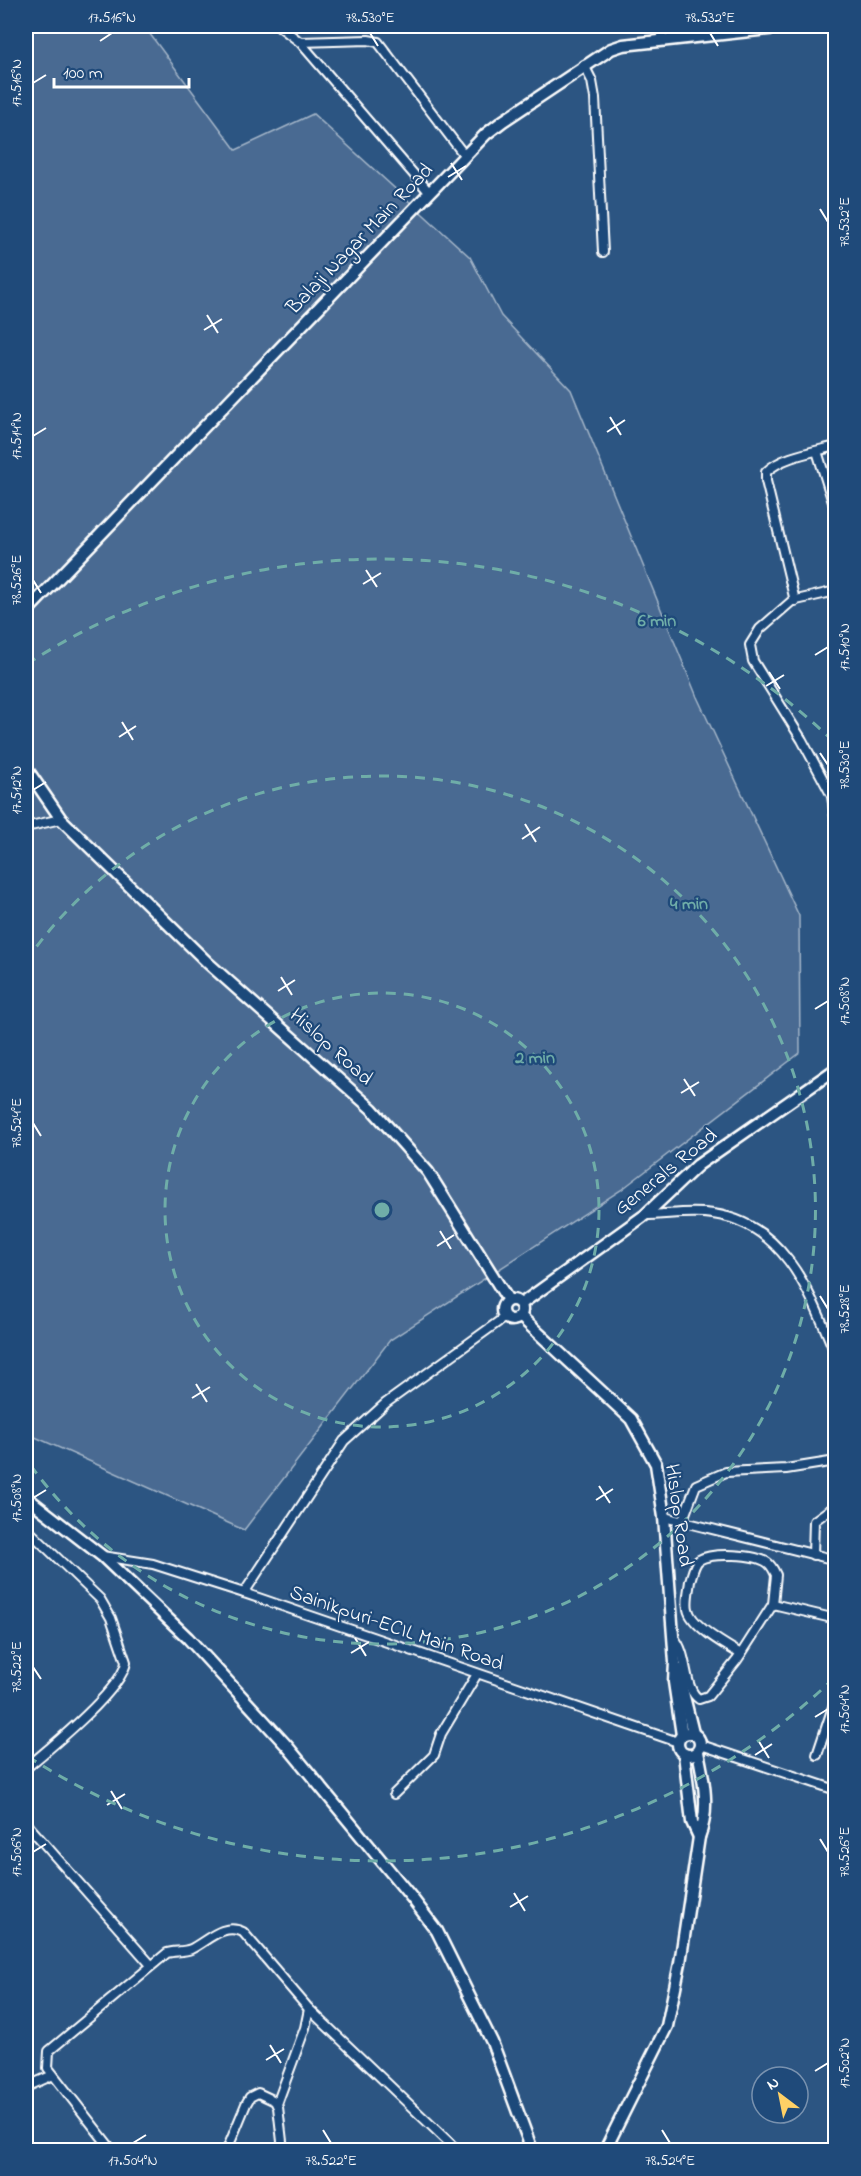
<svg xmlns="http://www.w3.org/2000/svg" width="861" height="2176" font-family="'Indie Flower',sans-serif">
<rect width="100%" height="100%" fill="#2c5582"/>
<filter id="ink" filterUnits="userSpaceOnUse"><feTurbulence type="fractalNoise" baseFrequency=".0167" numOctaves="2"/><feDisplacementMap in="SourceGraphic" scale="12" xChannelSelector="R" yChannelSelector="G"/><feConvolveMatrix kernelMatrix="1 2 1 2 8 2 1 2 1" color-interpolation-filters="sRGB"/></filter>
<g filter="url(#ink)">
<path fill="#486b92" stroke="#a4b5c8" stroke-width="1.5" d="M26 26H144L236 150 313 114 470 257 501 316 571 390 697 697 799 916 800 1053 621 1190 390 1340 244 1530 26 1433Z"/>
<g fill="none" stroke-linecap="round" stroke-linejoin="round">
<defs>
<g id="street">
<path d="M279 26 300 42 429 192"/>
<path d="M661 41 664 26"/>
<path d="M300 42 368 40 378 42 465 156"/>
<path d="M584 65 592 81 595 98 603 252"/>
<path d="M817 451 836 512"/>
<path d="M836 591 792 601 760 629 750 645 753 661 802 740 832 796 836 825"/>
<path d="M795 601 766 481V472C782 456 814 452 836 446"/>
<path d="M26 827 61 819"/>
<path d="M645 1215C667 1215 691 1210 713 1214 786 1224 811 1296 836 1355"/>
<path d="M664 1517 836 1560"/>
<path d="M682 1522 696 1485 726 1472 786 1469 836 1461"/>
<path d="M26 1528 100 1599 111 1618 126 1662C123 1689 49 1749 26 1768"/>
<path d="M813 1555 814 1521 836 1505"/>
<path d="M102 1556 153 1564 244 1593 678 1742"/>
<path d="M244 1593 344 1441 386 1403 505 1317"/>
<path d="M773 1604 836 1619"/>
<path d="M674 1638C689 1655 683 1689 699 1699L708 1696 737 1660 741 1654 773 1604 776 1575C774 1571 772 1566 768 1563 756 1554 712 1552 699 1560 694 1564 692 1575 690 1581 689 1590 686 1601 688 1609 691 1626 727 1646 741 1654"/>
<path d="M701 1745 836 1790"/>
<path d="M817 1755 836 1698"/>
<path d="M394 1794 434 1755 441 1734 477 1674"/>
<path d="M26 1823 151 1965"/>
<path d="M26 2087 53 2075"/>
<path d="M277 2104 305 2028 309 2009"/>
<path d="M112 2150 48 2068 49 2051 167 1953C174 1951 184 1952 191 1949 207 1941 224 1922 243 1932L309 2009 457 2150"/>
<path d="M227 2150 246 2104 250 2097 258 2093 275 2101 278 2107 283 2150"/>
</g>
<g id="secondary">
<path d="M26 612 486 134 503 121 611 49 623 45 795 26"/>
<path d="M26 768 61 819 208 963 372 1109 428 1172 508 1300"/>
<circle cx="512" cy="1310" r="10"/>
<path d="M521 1304 645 1215 698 1165 836 1069"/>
<path d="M520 1316 631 1419 656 1464 664 1517 675 1662 674 1682 682 1735"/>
<path d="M26 1497 102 1556 188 1638 287 1746 412 1898 437 1931 492 2042 532 2150"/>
<path d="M677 1668 693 1733"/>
<circle cx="689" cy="1744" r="11"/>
<path d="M684 1754 692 1822 699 1837"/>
<path d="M605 2150 667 2026 680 1963 699 1837C710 1810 704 1780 698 1752"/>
</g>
</defs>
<use href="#street" stroke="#fff" stroke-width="12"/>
<use href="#secondary" stroke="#fff" stroke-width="15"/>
<use href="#street" stroke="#1f4a7a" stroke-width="8"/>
<use href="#secondary" stroke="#1f4a7a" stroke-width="10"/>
</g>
</g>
<path fill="none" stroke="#fff" stroke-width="2" d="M370 33 378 46M710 33 718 46M100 41 112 33M33 83 46 75M451 163 462 180M448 177 466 166M820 209 828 222M207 315 218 333M204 330 222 319M610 417 621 435M607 432 625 420M33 436 46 428M366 570 377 587M33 580 41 593M363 584 381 573M815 655 828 647M769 672 780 689M766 686 784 675M122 722 133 740M119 737 136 726M820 753 828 765M33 790 46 782M525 824 536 842M522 839 540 827M281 977 292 995M278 991 295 980M815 1009 828 1001M684 1079 695 1096M681 1093 699 1082M33 1123 41 1136M440 1231 451 1249M437 1246 454 1235M820 1296 828 1309M196 1384 207 1402M192 1398 210 1387M599 1486 610 1503M33 1498 46 1490M596 1500 613 1489M355 1638 366 1656M351 1653 369 1642M33 1667 41 1679M815 1717 828 1709M758 1740 769 1758M755 1755 772 1744M111 1791 122 1809M107 1805 125 1794M820 1839 828 1852M33 1852 46 1844M514 1893 525 1911M510 1907 528 1896M270 2045 281 2063M266 2060 284 2049M815 2071 828 2063M323 2130 331 2143M662 2130 670 2143M133 2143 146 2135"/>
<g fill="none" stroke="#6fada8" stroke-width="3" stroke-dasharray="10 8">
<circle cx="382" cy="1210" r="217"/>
<path d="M26 961A434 434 0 1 1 26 1459"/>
<path d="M834 1678A651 651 0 0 1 27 1756M27 664A651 651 0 0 1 834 742"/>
</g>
<g text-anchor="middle" stroke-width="4.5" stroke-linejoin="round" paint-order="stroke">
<g font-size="21" fill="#fff" stroke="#1f4a7a">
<text transform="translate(359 238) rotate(-46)" y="7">Balaji Nagar Main Road</text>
<text transform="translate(332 1046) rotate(42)" y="7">Hislop Road</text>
<text transform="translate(665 1171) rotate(-39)" y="7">Generals Road</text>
<text transform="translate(680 1515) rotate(82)" y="7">Hislop Road</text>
<text transform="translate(397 1627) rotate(19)" y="7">Sainikpuri-ECIL Main Road</text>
</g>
</g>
<circle cx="382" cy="1210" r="9" fill="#6fada8" stroke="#1f4a7a" stroke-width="3"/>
<g font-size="18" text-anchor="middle" font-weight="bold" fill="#6fada8" stroke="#1f4a7a" stroke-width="4.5" stroke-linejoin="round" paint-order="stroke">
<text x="657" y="626">6 min</text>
<text x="689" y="909">4 min</text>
<text x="535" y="1063">2 min</text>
</g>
<rect width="861" height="2176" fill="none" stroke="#1f4a7a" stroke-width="66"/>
<g transform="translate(780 2095) rotate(328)"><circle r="28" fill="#1f4a7a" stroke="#7992af" stroke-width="1.5"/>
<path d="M0-4.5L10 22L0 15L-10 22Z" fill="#ffd166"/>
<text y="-9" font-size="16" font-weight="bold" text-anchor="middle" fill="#ffffff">N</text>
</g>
<path d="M54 78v9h135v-9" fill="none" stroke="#ffffff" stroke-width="3"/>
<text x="63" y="78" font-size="18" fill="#ffffff" stroke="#1f4a7a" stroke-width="4.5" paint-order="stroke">100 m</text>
<rect x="33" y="33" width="795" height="2110" fill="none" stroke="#fff" stroke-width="2"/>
<g font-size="15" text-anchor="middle" fill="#fff">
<text x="112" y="22">17.516°N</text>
<text x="370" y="22">78.530°E</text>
<text x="710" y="22">78.532°E</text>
<text transform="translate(16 83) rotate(-90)" y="5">17.516°N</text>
<text transform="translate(844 222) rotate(-90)" y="5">78.532°E</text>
<text transform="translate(16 436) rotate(-90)" y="5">17.514°N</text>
<text transform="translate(16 580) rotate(-90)" y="5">78.526°E</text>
<text transform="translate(844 647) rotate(-90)" y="5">17.510°N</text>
<text transform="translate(844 765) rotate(-90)" y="5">78.530°E</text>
<text transform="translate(16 790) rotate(-90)" y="5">17.512°N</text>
<text transform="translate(844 1001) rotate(-90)" y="5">17.508°N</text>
<text transform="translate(16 1123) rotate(-90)" y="5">78.524°E</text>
<text transform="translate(844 1309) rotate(-90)" y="5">78.528°E</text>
<text transform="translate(16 1498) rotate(-90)" y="5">17.508°N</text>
<text transform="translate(16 1667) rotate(-90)" y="5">78.522°E</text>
<text transform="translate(844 1709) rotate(-90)" y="5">17.504°N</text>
<text transform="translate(16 1852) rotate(-90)" y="5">17.506°N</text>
<text transform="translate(844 1852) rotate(-90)" y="5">78.526°E</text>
<text transform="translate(844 2063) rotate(-90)" y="5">17.502°N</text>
<text x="133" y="2165">17.504°N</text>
<text x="331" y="2165">78.522°E</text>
<text x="670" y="2165">78.524°E</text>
</g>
</svg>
